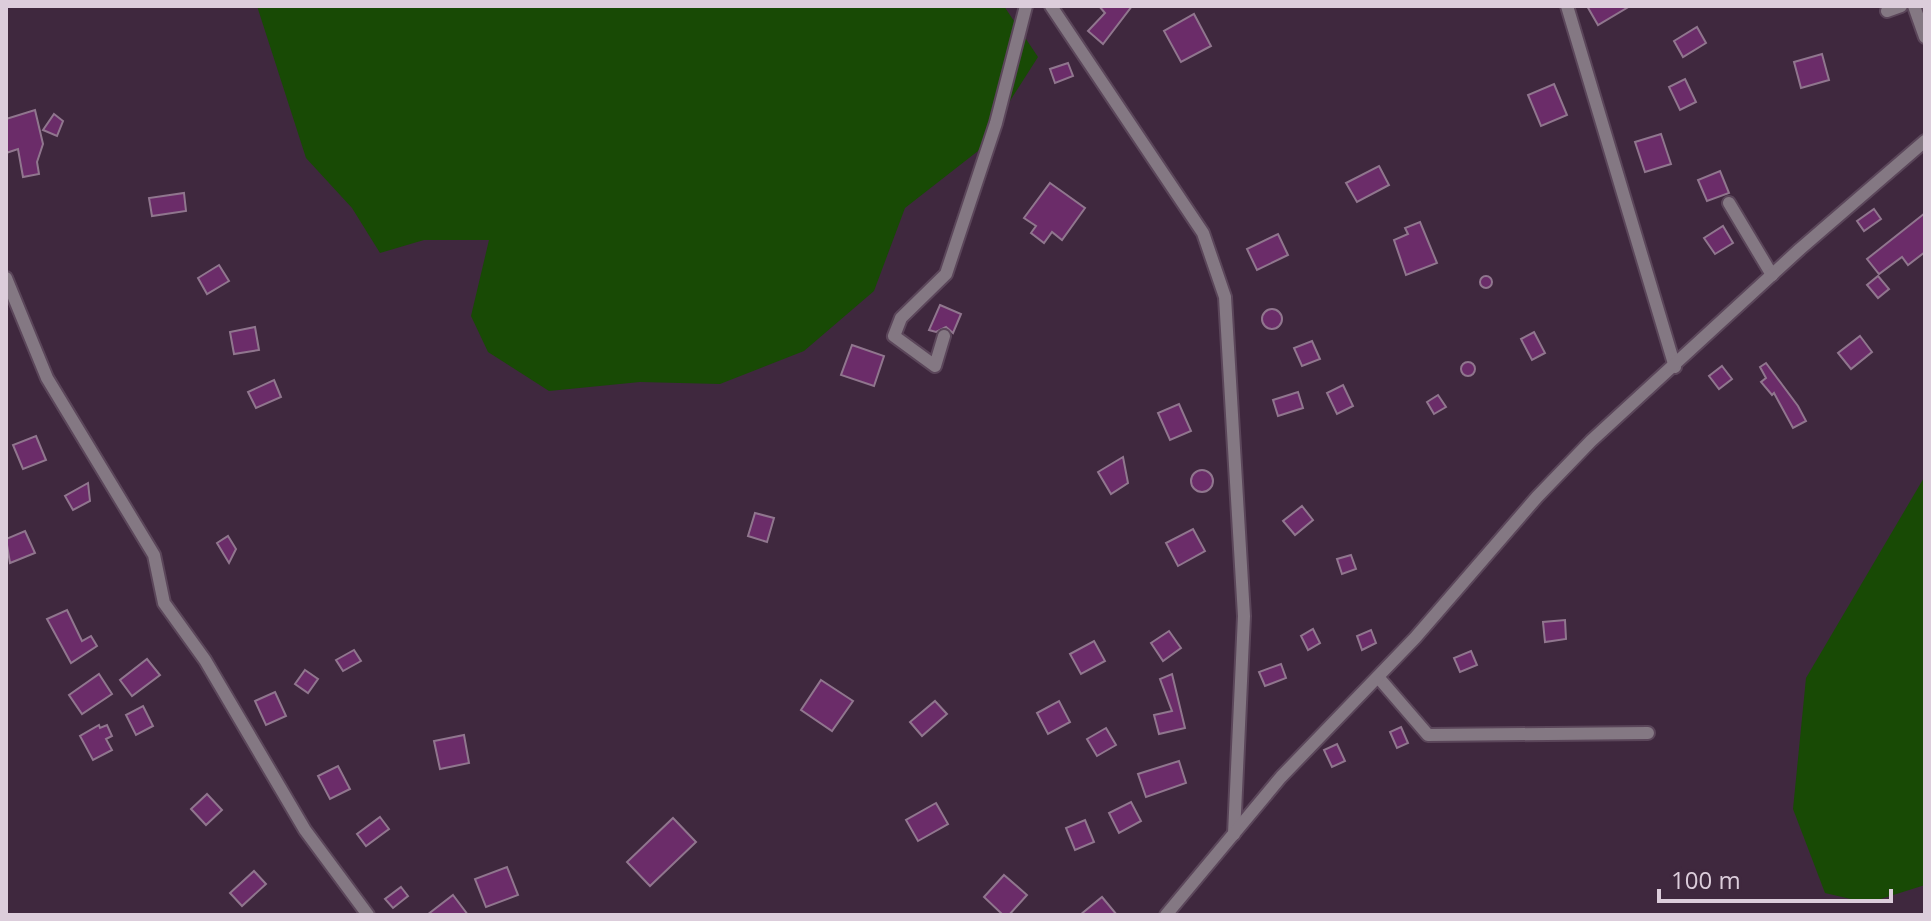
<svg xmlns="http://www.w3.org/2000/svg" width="1931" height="921" font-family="'Open Sans',sans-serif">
<rect width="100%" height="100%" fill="#3f283e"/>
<g fill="#184a05">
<path d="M257 6H1004L1038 57 978 151 905 208 874 291 804 351 720 384 640 382 549 391 488 352 471 316 489 240H424L380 253 352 208 306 158Z"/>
<path d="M1925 476V885L1868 903 1825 893 1793 809 1806 678Z"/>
</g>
<g fill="#6b2c69" stroke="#90768e" stroke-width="2">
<path d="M1099 6H1132L1103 44 1088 31 1105 13Z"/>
<path d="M1587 6H1630L1598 25Z"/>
<path d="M1194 14 1211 46 1181 62 1164 31Z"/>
<path d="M1697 27 1706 43 1683 57 1674 41Z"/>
<path d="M1822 54 1829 80 1801 88 1794 62Z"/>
<path d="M1068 63 1073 76 1055 83 1050 69Z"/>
<path d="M1685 79 1696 102 1680 110 1669 87Z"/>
<path d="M1554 84 1567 115 1541 126 1528 95Z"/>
<path d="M35 110 43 144 37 162 39 174 23 177 18 149 6 153V119Z"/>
<path d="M54 114 63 121 57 136 43 130Z"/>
<path d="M1661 134 1671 164 1645 172 1635 142Z"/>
<path d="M1379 166 1389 185 1357 202 1346 183Z"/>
<path d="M1720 171 1729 193 1707 201 1698 180Z"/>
<path d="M1050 183 1085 208 1062 240 1052 232 1044 243 1031 233 1036 226 1024 218Z"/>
<path d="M184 193 186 211 152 216 149 198Z"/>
<path d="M1874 209 1881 219 1864 231 1857 221Z"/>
<path d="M1925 213V252L1908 265 1902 257 1879 274 1867 259Z"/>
<path d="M1420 222 1437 263 1406 275 1394 240 1408 234 1405 228Z"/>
<path d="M1723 226 1733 243 1715 254 1704 238Z"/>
<path d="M1278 234 1288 255 1257 270 1247 249Z"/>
<path d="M219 265 229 281 207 294 198 278Z"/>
<circle cx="1486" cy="282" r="6"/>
<path d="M1878 276 1889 289 1878 298 1867 285Z"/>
<path d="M940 305 961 314 953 333 946 327 936 332 929 330Z"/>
<circle cx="1272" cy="319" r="10"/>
<path d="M255 327 259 350 234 354 230 332Z"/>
<path d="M1534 332 1545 353 1532 360 1521 339Z"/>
<path d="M1860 336 1872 352 1851 369 1838 353Z"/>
<path d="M1312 341 1320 359 1302 366 1294 348Z"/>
<path d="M852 345 884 356 874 386 841 375Z"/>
<circle cx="1468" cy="369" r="7"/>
<path d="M1766 363 1798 406 1806 421 1793 428 1774 393 1772 395 1761 382 1766 378 1760 367Z"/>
<path d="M1722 366 1732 379 1719 389 1709 376Z"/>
<path d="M274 380 281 397 256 408 248 392Z"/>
<path d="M1343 385 1353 406 1337 414 1327 393Z"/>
<path d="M1298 392 1303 408 1278 416 1273 400Z"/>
<path d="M1438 395 1446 407 1434 414 1427 402Z"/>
<path d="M1179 404 1191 431 1170 440 1158 413Z"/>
<path d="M36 436 46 460 23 469 13 445Z"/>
<path d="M1123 457 1128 483 1111 494 1098 472Z"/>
<circle cx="1202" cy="481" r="11"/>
<path d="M88 483 90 501 73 510 65 496Z"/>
<path d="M1302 506 1313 520 1295 535 1283 521Z"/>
<path d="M755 513 774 518 767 542 748 536Z"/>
<path d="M1193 529 1205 551 1178 566 1166 543Z"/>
<path d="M25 531 35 553 10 563 6 539Z"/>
<path d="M228 536 236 549 229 563 217 543Z"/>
<path d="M1351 555 1356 569 1342 574 1337 559Z"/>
<path d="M67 610 82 641 91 636 97 646 71 663 47 619Z"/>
<path d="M1565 620 1566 639 1545 642 1543 622Z"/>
<path d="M1313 629 1320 643 1308 650 1301 636Z"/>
<path d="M1371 630 1376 643 1362 650 1357 636Z"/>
<path d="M1169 631 1181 648 1163 661 1151 643Z"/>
<path d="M1094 641 1105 661 1081 674 1070 654Z"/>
<path d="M354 650 361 661 343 671 336 660Z"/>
<path d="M1471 651 1477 665 1460 672 1454 658Z"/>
<path d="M147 659 160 675 132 696 120 680Z"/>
<path d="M1281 664 1286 678 1265 686 1259 672Z"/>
<path d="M305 670 318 679 308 693 295 684Z"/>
<path d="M99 674 112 694 82 714 69 695Z"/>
<path d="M1172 674 1185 728 1159 734 1154 715 1172 711 1160 679Z"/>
<path d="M821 680 853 701 832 731 801 710Z"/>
<path d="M275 692 286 716 266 725 255 701Z"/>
<path d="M935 701 947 714 922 736 910 722Z"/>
<path d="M1059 701 1070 722 1048 734 1037 713Z"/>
<path d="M143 706 153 726 136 735 126 715Z"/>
<path d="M99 725 100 728 107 725 112 736 106 739 112 750 93 760 80 736Z"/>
<path d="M1401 727 1408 743 1397 748 1390 732Z"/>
<path d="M1106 728 1116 745 1097 756 1087 739Z"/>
<path d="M464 735 469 763 440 769 434 741Z"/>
<path d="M1337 744 1345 761 1332 767 1324 750Z"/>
<path d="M1179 761 1186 783 1146 797 1138 774Z"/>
<path d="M338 766 350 789 330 799 318 776Z"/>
<path d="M207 794 222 810 206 825 191 809Z"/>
<path d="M1131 802 1141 821 1119 833 1109 813Z"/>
<path d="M936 803 948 824 918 841 906 820Z"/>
<path d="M380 817 389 829 366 846 357 834Z"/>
<path d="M673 818 696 842 650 886 627 862Z"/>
<path d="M1085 820 1094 842 1075 850 1066 828Z"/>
<path d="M507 867 518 895 486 907 475 879Z"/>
<path d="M254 871 266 884 242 906 230 893Z"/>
<path d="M1004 875 1027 895 1009 915H1003L984 897Z"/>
<path d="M401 887 408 896 393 908 385 899Z"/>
<path d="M453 895 468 915H427Z"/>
<path d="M1102 897 1117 915H1080Z"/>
</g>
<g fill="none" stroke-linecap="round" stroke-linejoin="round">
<defs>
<g id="minor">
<path d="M1051 6 1203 233 1225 297 1244 616 1234 834"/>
<path d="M1567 6 1675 367"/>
<path d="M1914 6 1925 37"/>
<path d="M1887 11 1901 6"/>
<path d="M1729 203 1772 275"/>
<path d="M6 278 47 378 154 555 164 603 205 660 305 830 368 915"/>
<path d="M944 336 935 366 894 336 901 318 946 274 996 123 1026 6"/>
<path d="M1378 677 1428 735 1648 733"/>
<path d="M1166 915 1281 777 1415 638 1537 497 1591 441 1800 249 1925 141"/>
</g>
</defs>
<use href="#minor" stroke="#5b465a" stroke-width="16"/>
<use href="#minor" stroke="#847883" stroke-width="12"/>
</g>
<rect width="1931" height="921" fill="none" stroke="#dccddb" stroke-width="16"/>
<path d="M1659 889v12h232v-12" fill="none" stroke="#dccddb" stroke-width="4"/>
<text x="1671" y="889" font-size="24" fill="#dccddb" stroke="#3f283e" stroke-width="6" paint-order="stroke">100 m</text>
</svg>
